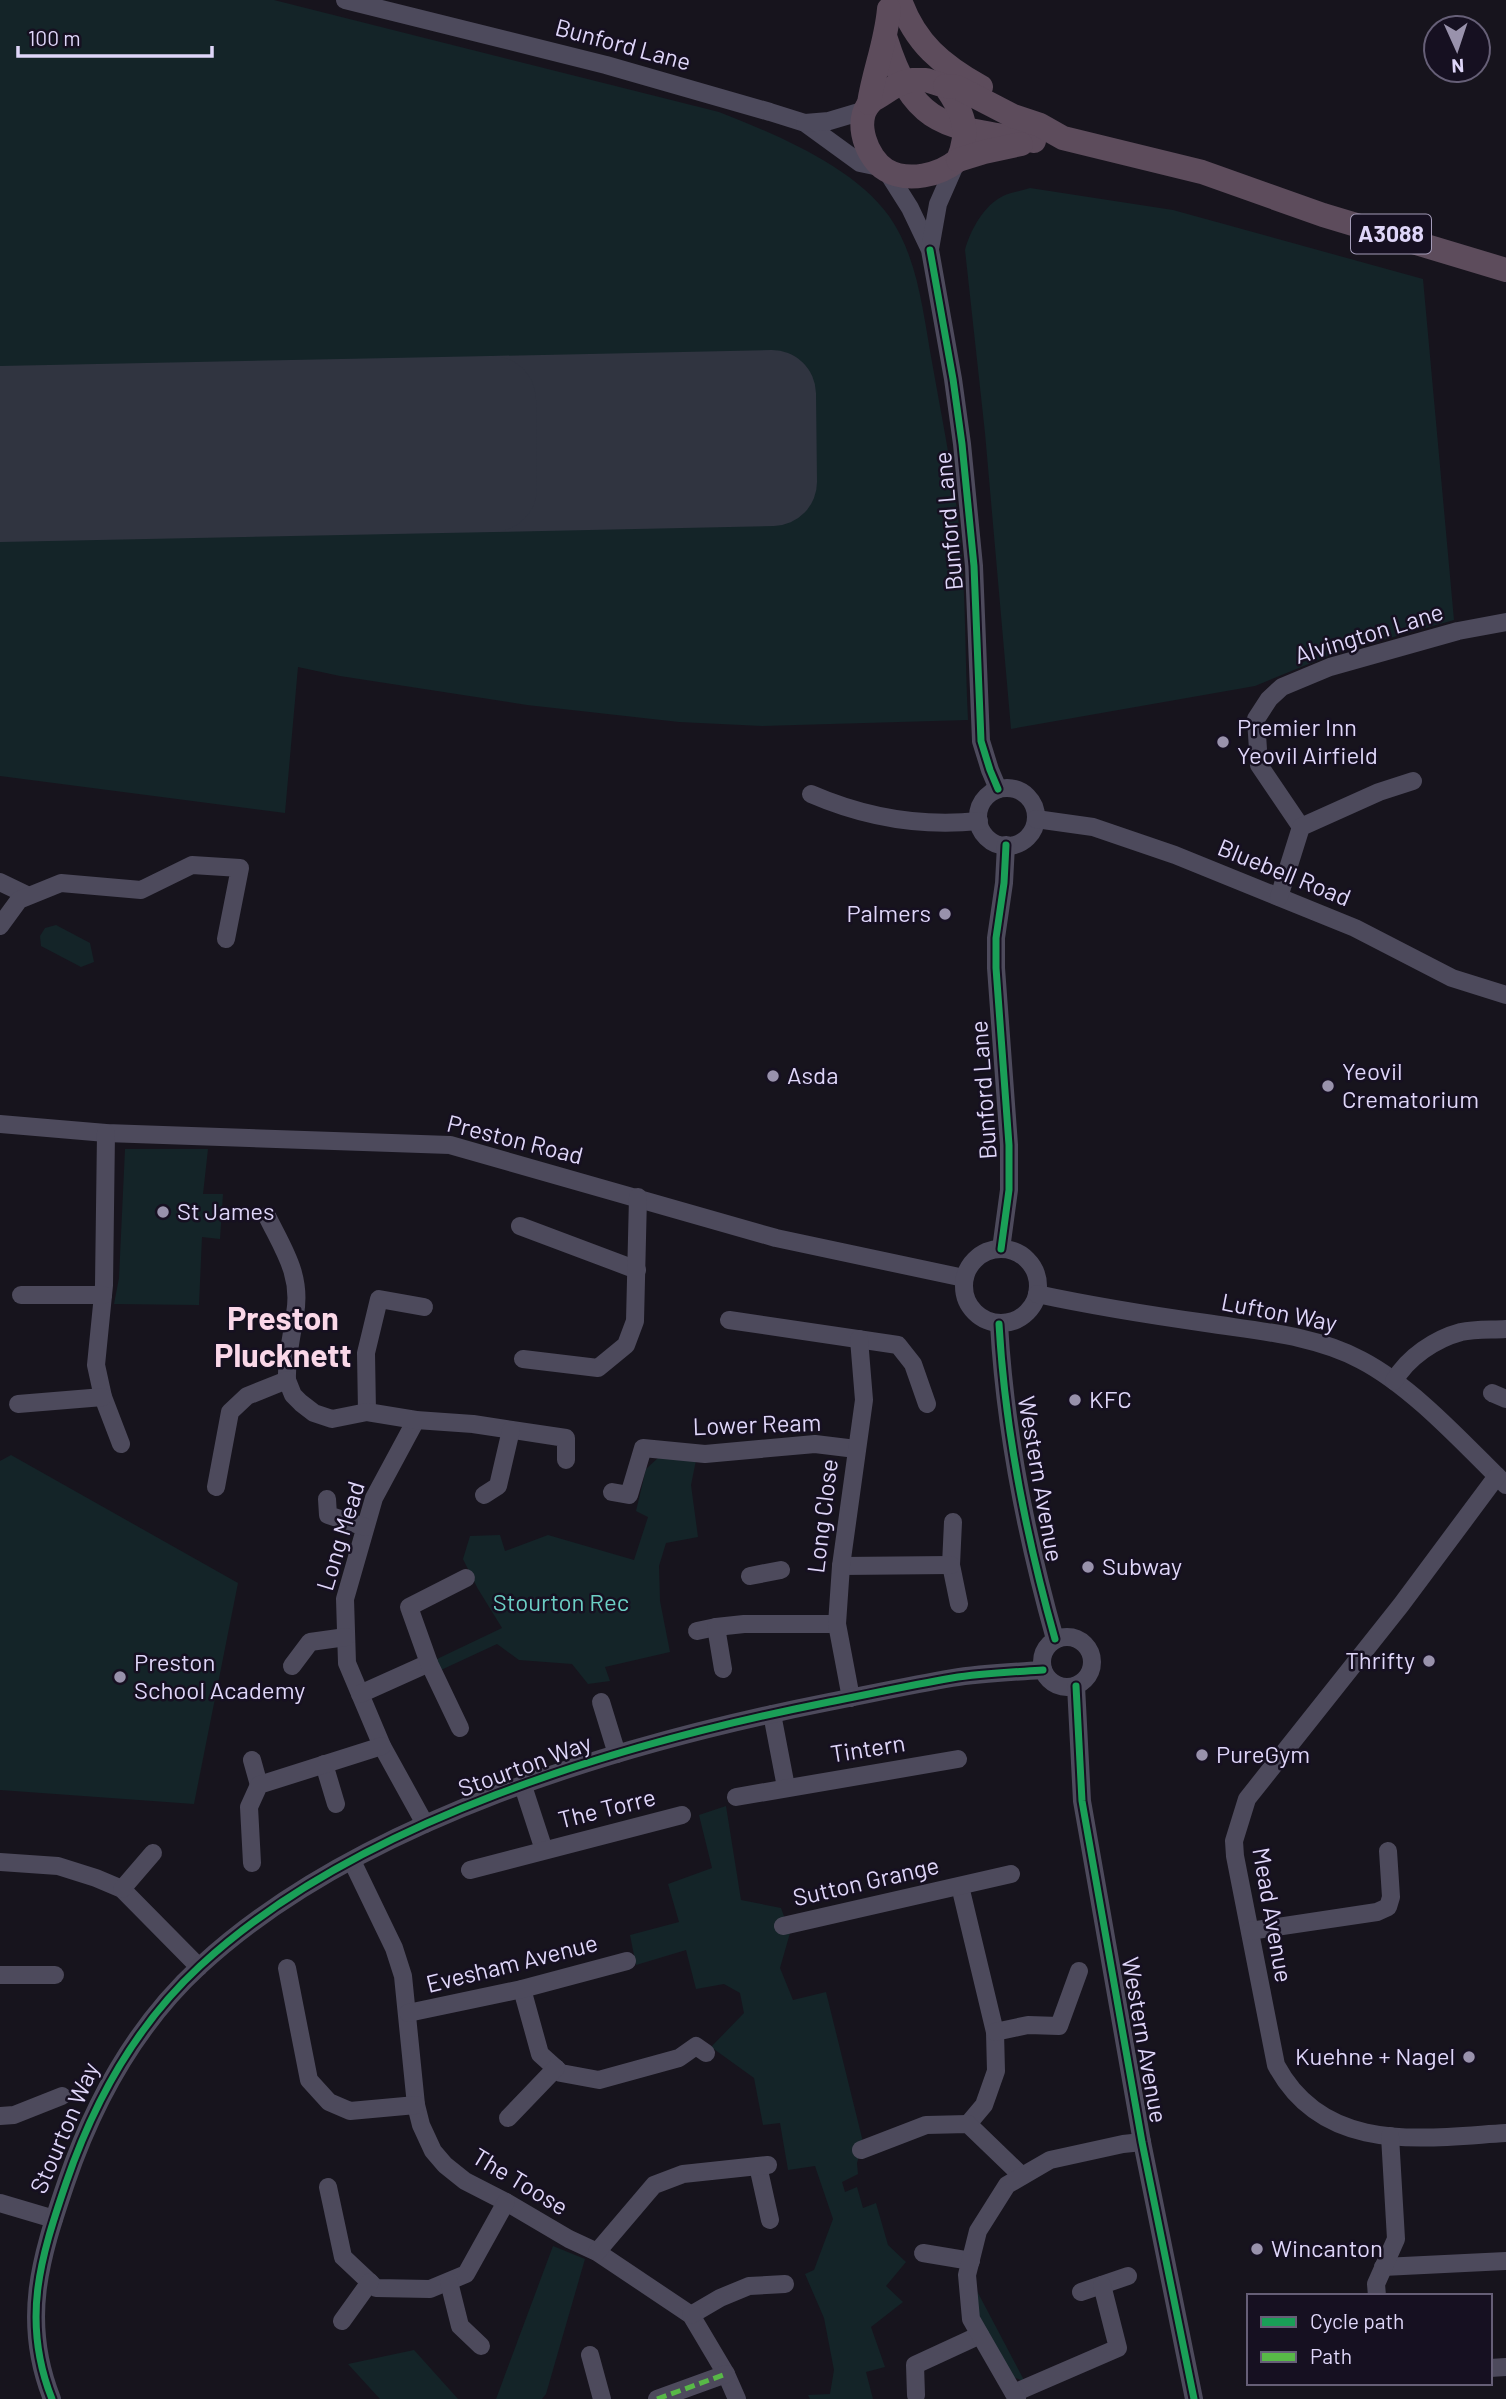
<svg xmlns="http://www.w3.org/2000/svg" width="1506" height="2399" font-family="Barlow,sans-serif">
<rect width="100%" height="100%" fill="#17141d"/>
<g fill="#142428">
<path d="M0 0H274L719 112C775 134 853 166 889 216 918 257 923 313 932 362 942 419 954 477 960 535 966 596 965 659 968 720L762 726 679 722 527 705 340 676 298 667 285 813 0 776Z"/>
<path d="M1030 188 1173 210 1423 279 1454 620 1333 654 1255 686 1011 729 985 433 965 250C970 231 984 205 1003 196 1011 192 1021 191 1030 188Z"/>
<path d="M56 925 90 943 94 962 81 967 41 946 40 936 45 928Z"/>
<path d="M125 1149H208L203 1194H223L220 1239 202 1237 199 1305 114 1304 119 1278Z"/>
<path d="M11 1455 238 1583 194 1804 0 1790V1461Z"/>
<path d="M659 1457 696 1460 691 1485 698 1537 666 1543 659 1566 660 1601 670 1652 605 1667 610 1681 588 1684 572 1664 519 1660 497 1644 441 1670 437 1659 502 1628 478 1589 463 1559 470 1536 500 1535 505 1551 548 1535 634 1560 648 1517 636 1511 646 1469Z"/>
<path d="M726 1806 741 1900 781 1908 790 1933 780 1968 793 2000 826 1992 863 2142 857 2163 858 2174 842 2182 845 2192 857 2187 863 2208 876 2203 888 2245 906 2262 886 2286 903 2302 871 2327 885 2367 866 2372 873 2399H810L808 2395 830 2394 834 2370 824 2318 805 2274 814 2270 833 2219 815 2166 788 2170 780 2123 763 2125 754 2078 711 2047 744 2013 740 1993 724 1984 696 1989 686 1950 636 1965 630 1935 679 1922 668 1884 712 1868 699 1815Z"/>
<path d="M553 2246 585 2259 546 2394 542 2399H496Z"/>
<path d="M977 2291 1025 2382 1009 2375 978 2317Z"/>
<path d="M414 2350 458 2399H380L348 2364Z"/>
</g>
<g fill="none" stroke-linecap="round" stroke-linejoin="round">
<g stroke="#303440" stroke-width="88">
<path d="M772 394 773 482 493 488 492 400Z"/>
<path d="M0 410 492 400 493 488 0 498"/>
</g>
<g stroke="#4d4a5c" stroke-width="18">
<path d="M345 0 606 65 770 112 805 123 860 163 884 168"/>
<path d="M805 123 829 121 866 110"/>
<path d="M886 170 910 208 930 250 953 379 962 444 974 566 981 741 990 770 998 789"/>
<path d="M930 249 938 204 956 163"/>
<circle cx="1007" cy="817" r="29"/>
<path d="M811 794C864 817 921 827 979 821"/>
<path d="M1036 819 1093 827 1175 855 1355 928 1452 978 1506 995"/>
<path d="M1301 827 1259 765 1256 719 1269 699 1282 687 1330 667 1458 631 1506 622"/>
<path d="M0 882 27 895"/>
<path d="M1279 897 1301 827 1379 792 1413 781"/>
<path d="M0 926 19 900 61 883 141 890 192 865 240 868 226 939"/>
<path d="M0 1124 106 1133 450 1145 776 1238 964 1278"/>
<path d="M106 1133 104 1285 96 1365 103 1397 121 1444"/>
<path d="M267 1216C283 1249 302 1275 295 1314 292 1336 286 1358 287 1380"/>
<path d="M520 1226 637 1270"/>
<circle cx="1001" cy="1286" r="37"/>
<path d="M1001 1249 1009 1190V1145L996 968V938L1004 883 1006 845"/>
<path d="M1037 1294C1093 1306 1149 1315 1206 1323 1257 1331 1315 1335 1361 1360 1413 1387 1464 1444 1506 1485"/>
<path d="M21 1295H103"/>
<path d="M729 1320 898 1345 913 1364 927 1404"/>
<path d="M999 1324C1005 1431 1026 1536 1055 1639"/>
<path d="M523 1359 598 1368 626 1345 635 1321 638 1197"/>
<path d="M1394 1381C1408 1357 1435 1339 1461 1332 1475 1329 1492 1330 1506 1329"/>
<path d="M1492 1393 1506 1399"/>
<path d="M18 1404 103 1397"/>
<path d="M367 1412 366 1353 379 1299 424 1307"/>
<path d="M416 1420 374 1498 345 1599 347 1663 382 1746 425 1824"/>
<path d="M1497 1476 1401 1605 1247 1799 1234 1841 1235 1856 1276 2065C1324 2155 1422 2138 1506 2133"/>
<path d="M216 1487 230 1412 247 1396 287 1380 293 1395 301 1403 314 1413 332 1419 367 1412 416 1420 473 1424 566 1438V1460"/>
<path d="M612 1492 629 1495 643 1448 705 1454 815 1444 856 1449"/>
<path d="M484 1495 498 1486 511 1430"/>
<path d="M327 1499 328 1515 365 1527"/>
<path d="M953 1522 951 1565 959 1604"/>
<path d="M841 1566 951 1565"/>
<path d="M750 1576 781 1570"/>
<path d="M697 1631 716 1627"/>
<circle cx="1067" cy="1662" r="25"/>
<path d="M292 1666 310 1642 346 1637"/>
<path d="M723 1669 716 1627 744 1624H837"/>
<path d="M1076 1686 1082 1801 1142 2142 1194 2399"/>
<path d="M360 1694 429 1663"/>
<path d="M851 1698 837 1624 841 1566 864 1400 859 1339"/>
<path d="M601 1702 617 1754"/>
<path d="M772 1714 786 1787"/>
<path d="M460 1728 429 1663 409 1607 466 1578"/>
<path d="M252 1760 259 1785"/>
<path d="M324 1764 336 1804"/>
<path d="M523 1786 544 1850"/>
<path d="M736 1797 958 1759"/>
<path d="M352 1861 394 1948 403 1976 416 2105 421 2125 433 2151 445 2165 465 2181 506 2202 569 2239 597 2252 691 2315 726 2374 737 2399"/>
<path d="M0 1862 58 1866 96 1878 122 1889 199 1967"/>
<path d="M252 1863 249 1807 259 1785 382 1746"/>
<path d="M470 1870 682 1815"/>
<path d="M960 1886 995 2032 996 2071 984 2105 968 2124"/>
<path d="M122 1889 153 1853"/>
<path d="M783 1926 1011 1874"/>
<path d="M1250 1931 1377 1912 1388 1907 1391 1897 1388 1851"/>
<path d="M287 1968 309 2080 329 2102 350 2111 416 2105"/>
<path d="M0 1975H55"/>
<path d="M522 1989 540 2054 561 2073 599 2080 679 2058 696 2046 706 2053"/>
<path d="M408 2013 522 1989 627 1961"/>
<path d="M995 2032 1028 2025 1059 2026 1079 1971"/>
<path d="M0 2116 14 2115 62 2096"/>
<path d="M508 2118 556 2068"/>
<path d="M861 2150 926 2125 968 2124 1022 2176"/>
<path d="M758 2166 770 2220"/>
<path d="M328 2187 343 2257 376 2288 430 2289 466 2274 506 2202"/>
<path d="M0 2203 54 2219"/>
<path d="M597 2252 654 2185 683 2174 768 2165"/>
<path d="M923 2253 971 2261"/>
<path d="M1383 2267 1506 2261"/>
<path d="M449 2282 460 2326 481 2346"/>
<path d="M1081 2292 1128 2276"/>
<path d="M1377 2296 1376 2284 1396 2239 1390 2136"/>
<path d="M691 2315 720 2298 749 2286 785 2284"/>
<path d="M342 2321 370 2282"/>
<path d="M590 2355 602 2399"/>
<path d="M1490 2368 1506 2367"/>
<path d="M1014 2393 1118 2348 1102 2285"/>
<path d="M916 2395 915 2365 980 2335"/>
<path d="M52 2399C21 2321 40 2259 66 2183 94 2101 136 2025 200 1966 358 1820 622 1743 829 1702 870 1694 911 1685 952 1678 982 1673 1013 1672 1043 1670"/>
<path d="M657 2399 726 2374"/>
<path d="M1017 2399 971 2319 967 2275 978 2231 1007 2185 1050 2160 1123 2144 1142 2142"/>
</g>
<g stroke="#5d4c5c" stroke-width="24">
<path d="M900 0C915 43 942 65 981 87"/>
<path d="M886 39C915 131 948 126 1034 141"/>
<path d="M912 80H926L945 86C963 112 971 129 958 160 940 175 908 183 886 170 867 159 853 121 870 103 873 99 879 97 883 94 893 87 901 82 912 80Z"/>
<path d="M945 86 957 87 1013 116 1040 125 1063 138 1202 172 1323 215 1506 270"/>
<path d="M869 103C874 71 886 43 889 9"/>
<path d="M958 160 984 152 1021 144"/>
</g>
<path stroke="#58b947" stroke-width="5" stroke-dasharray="10 5" stroke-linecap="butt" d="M657 2399 726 2374"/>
<defs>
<g id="cycleway">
<path d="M930 250 953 379 962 444 974 566 981 741 990 770 998 789"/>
<path d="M1001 1249 1009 1190V1145L996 968V938L1004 883 1006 845"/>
<path d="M999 1324C1005 1431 1026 1536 1055 1639"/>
<path d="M1076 1686 1082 1801 1142 2142 1194 2399"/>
<path d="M52 2399C21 2321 40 2259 66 2183 94 2101 136 2025 200 1966 358 1820 622 1743 829 1702 870 1694 911 1685 952 1678 982 1673 1013 1672 1043 1670"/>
</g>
</defs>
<use href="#cycleway" stroke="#161021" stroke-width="11"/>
<use href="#cycleway" stroke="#1a9f57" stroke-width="7"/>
</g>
<g fill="#9992ac" stroke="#161021" stroke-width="2.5">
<circle cx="1223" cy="742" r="7"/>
<circle cx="945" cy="914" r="7"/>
<circle cx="773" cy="1076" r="7"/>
<circle cx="1328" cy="1086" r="7"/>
<circle cx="163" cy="1212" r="7"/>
<circle cx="1075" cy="1400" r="7"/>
<circle cx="1088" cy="1567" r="7"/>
<circle cx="1429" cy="1661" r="7"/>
<circle cx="120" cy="1677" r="7"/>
<circle cx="1202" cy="1755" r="7"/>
<circle cx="1469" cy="2057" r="7"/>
<circle cx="1257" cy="2249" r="7"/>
</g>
<g text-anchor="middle" stroke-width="5" stroke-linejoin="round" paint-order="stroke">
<rect fill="#161021" stroke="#a39bb8" stroke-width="2" x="1351" y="214.5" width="80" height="39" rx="5"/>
<g font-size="23" font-weight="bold" fill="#dfd6f9">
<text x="1391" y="242">A3088</text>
</g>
<g font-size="24" fill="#dfd6f9" stroke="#161021">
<text transform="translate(623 45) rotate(15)" y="8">Bunford Lane</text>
<text transform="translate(949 521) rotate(-95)" y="8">Bunford Lane</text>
<text transform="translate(1369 634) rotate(-17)" y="8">Alvington Lane</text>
<text transform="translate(1284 873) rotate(22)" y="8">Bluebell Road</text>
<text transform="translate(984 1090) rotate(-94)" y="8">Bunford Lane</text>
<text transform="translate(515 1140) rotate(14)" y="8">Preston Road</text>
<text transform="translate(1279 1313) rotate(11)" y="8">Lufton Way</text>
<text transform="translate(757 1425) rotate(-2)" y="8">Lower Ream</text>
<text transform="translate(1040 1479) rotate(80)" y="8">Western Avenue</text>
<text transform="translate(823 1516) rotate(-83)" y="8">Long Close</text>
<text transform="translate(341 1536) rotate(-73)" y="8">Long Mead</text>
<text transform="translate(868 1749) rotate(-9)" y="8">Tintern</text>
<text transform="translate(525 1766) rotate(-20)" y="8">Stourton Way</text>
<text transform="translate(607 1809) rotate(-14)" y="8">The Torre</text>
<text transform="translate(866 1882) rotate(-13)" y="8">Sutton Grange</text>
<text transform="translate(1272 1915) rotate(80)" y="8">Mead Avenue</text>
<text transform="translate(512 1964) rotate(-14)" y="8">Evesham Avenue</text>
<text transform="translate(1144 2040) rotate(80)" y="8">Western Avenue</text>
<text transform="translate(65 2128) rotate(-67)" y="8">Stourton Way</text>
<text transform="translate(520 2182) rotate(31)" y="8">The Toose</text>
</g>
<g font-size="24" fill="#dfd6f9" stroke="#161021" text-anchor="start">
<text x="1237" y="736">Premier Inn<tspan x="1237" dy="28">Yeovil Airfield</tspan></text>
<text x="931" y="922" text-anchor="end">Palmers</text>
<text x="1342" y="1080">Yeovil<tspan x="1342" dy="28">Crematorium</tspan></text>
<text x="787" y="1084">Asda</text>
<text x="177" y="1220">St James</text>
<text x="1089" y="1408">KFC</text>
<text x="1102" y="1575">Subway</text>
<text x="1415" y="1669" text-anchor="end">Thrifty</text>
<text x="134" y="1671">Preston<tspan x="134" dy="28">School Academy</tspan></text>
<text x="1216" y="1763">PureGym</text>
<text x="1455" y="2065" text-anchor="end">Kuehne + Nagel</text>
<text x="1271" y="2257">Wincanton</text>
</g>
<g font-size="24" fill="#6ccfc5" stroke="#161021">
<text x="561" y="1611">Stourton Rec</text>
</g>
<g font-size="32" font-weight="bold" fill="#fad7e8" stroke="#161021">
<text x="283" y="1330">Preston<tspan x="283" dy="37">Plucknett</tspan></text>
</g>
</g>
<rect x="1247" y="2294" width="245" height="91" fill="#161021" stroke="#665f77" stroke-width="2"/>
<rect x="1261" y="2317" width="35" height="10" fill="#1a9f57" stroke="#665f77" stroke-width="2"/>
<text x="1310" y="2329" font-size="21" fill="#dfd6f9">Cycle path</text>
<rect x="1261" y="2352" width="35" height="10" fill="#58b947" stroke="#665f77" stroke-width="2"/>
<text x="1310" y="2364" font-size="21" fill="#dfd6f9">Path</text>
<g transform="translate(1457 49) rotate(177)"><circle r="33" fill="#161021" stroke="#665f77" stroke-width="2"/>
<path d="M0-5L12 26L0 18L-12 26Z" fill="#9992ac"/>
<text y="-10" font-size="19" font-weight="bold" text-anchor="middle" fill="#dfd6f9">N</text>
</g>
<path d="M18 46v10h194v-10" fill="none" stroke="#dfd6f9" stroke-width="3.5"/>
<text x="28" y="46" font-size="21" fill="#dfd6f9" stroke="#161021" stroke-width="5" paint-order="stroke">100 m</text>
</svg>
